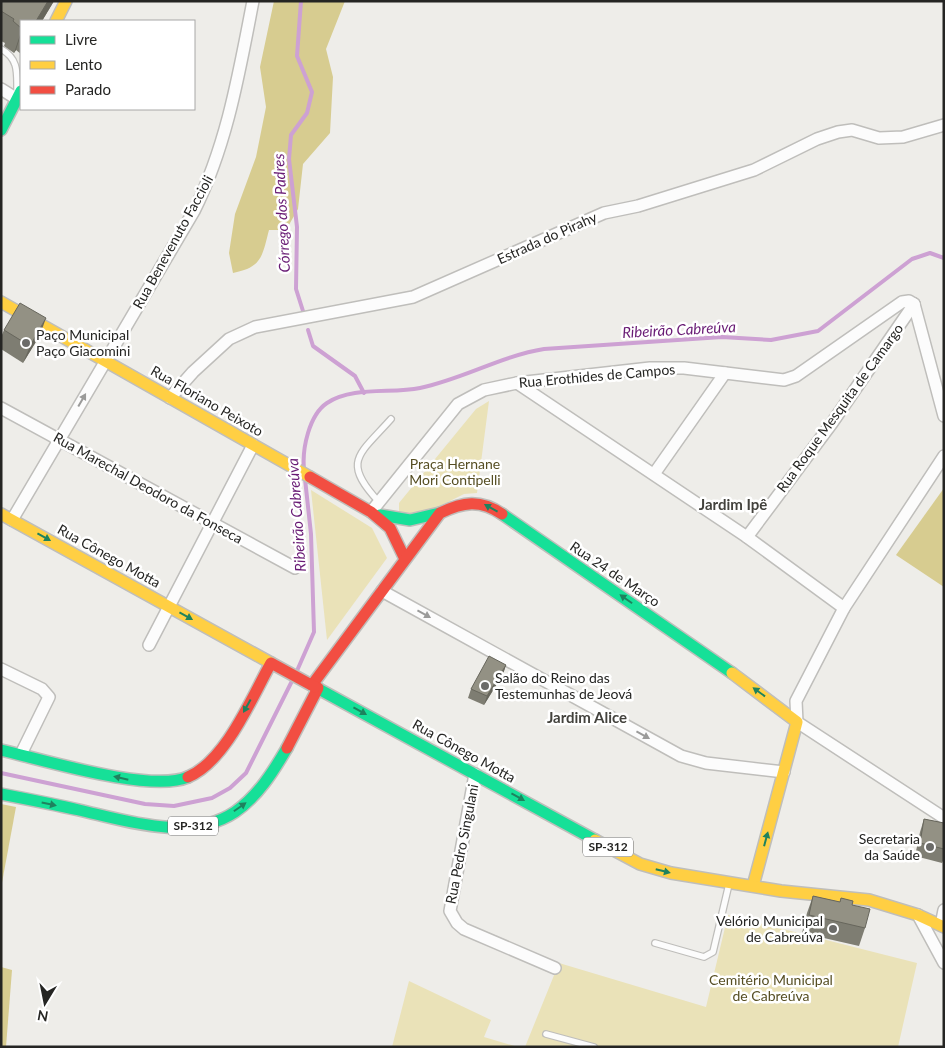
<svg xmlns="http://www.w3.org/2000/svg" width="945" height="1048" font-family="Lato,sans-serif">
<rect width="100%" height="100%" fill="#eeede9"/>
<g fill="#eae2b8">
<path d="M489 401 477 493 464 494 426 513H399V503L476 409Z"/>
<path d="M311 490 372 528 387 558 327 640Z"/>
<path d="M728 915 917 963 898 1047H525L559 963 706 1007Z"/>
<path d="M409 981 491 1020 484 1037 518 1047H392Z"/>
</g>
<g fill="#d7cc90">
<path d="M274 1H345L326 49 333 77 330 133 303 164 298 209 286 230H269C262 257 262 267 233 273L229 253 235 214 256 157 266 107 260 67Z"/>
<path d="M944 488V587L896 555Z"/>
<path d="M1 804 16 807 1 888Z"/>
<path d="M1 967 12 970 6 1047H1Z"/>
</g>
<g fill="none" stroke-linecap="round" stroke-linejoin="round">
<g stroke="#cda1d3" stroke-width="4">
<path d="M301 1 297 56 312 92 307 113 291 135 289 159 297 227 296 289 303 311"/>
<path d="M308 330 313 346 355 376 364 393"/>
<path d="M304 469C302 449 309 415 327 403 353 386 391 394 420 388 463 379 501 356 544 349L722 337 771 340 818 331 912 259 930 253 944 258"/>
<path d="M296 673 314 632 311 534 305 479"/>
<path d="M1 773 145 804 174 806 212 798 230 788 246 773 292 681"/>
</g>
<defs>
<g id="lane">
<path d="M1 49C19 59 17 73 17 92"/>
<path d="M379 502C341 461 359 455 391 419"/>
<path d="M655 943 704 957 713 952 729 884"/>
<path d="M546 1034 594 1047"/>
</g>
<g id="street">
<path d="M1 89 17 99"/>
<path d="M914 304 944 416"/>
<path d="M517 383 747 537 844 608"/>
<path d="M170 398 193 372 229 339 255 327 413 297 604 213 638 206 754 170 817 139 838 132 852 130 879 138 903 137 944 125"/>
<path d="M1 408 295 568"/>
<path d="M944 456 844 608 796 701 797 722 944 818"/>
<path d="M654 474 725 373"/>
<path d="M371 512 458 404 484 390 517 383 650 368H684L784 380 796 376 902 302 909 301 914 304"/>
<path d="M12 520 194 211C227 145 239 73 253 1"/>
<path d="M747 537 832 423 914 304"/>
<path d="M382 591 681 756 706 763 784 772"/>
<path d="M149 645 253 445"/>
<path d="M1 669 42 689 49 697 21 754"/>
<path d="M475 774 450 911 457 923 464 929 555 968"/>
<path d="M918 915 944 963"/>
<path d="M941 925 944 910"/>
</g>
<g id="fast">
<path d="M1 130 21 91"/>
<path d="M502 514 732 673"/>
<path d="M380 515 410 520 440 513"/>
<path d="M315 687 595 840"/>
<path d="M1 750C44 760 151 793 188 777"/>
<path d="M1 794C27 799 53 804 79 810 127 821 190 842 235 812 258 796 273 772 287 748"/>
</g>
<g id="slow">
<path d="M56 21 66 1"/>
<path d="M1 302 310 477"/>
<path d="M1 514 271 663"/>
<path d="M732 673 797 722 753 886"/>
<path d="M595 840 640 864 671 873 781 891 869 900 918 915 944 927"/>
</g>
<g id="jam">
<path d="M310 477 371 512 390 528 405 559"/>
<path d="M312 685 440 513C463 502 480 499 502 514"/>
<path d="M287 748 318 688"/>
<path d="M188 777C226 761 252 697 271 663L315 687"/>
</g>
</defs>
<use href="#lane" stroke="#bfbebb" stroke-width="8"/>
<use href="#street" stroke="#bfbebb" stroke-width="14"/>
<use href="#fast" stroke="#bfbebb" stroke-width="14"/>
<use href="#slow" stroke="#bfbebb" stroke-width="14"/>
<use href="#jam" stroke="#bfbebb" stroke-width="14"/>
<use href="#lane" stroke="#fcfcfc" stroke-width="5.5"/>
<use href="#street" stroke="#fcfcfc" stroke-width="11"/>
<use href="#fast" stroke="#16e098" stroke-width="11"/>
<use href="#slow" stroke="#ffcf43" stroke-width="11"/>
<use href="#jam" stroke="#f24e42" stroke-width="11"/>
</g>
<g fill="#7e7d72">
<path d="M1 1H54L42 21H21V54L16 50 14 53 4 46 5 43 1 41Z"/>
<path d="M4 330 40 335 23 363 1 349V337Z"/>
<path d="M506 665 503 674 484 705 468 698 471 689Z"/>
<path d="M924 819 944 823V859L942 863 915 856 920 832Z"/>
<path d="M813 896 840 902 841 898 852 905 865 928 859 946 802 933 807 913Z"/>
</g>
<g fill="#67665c">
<path d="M48 1H54L42 21H36Z"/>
<path d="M21 32V34L16 50 14 53Z"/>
<path d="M46 318 40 335 23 363 30 346Z"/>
<path d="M506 665 503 674 484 705 487 696Z"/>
</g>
<g fill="#939184" stroke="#67665c">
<path d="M1 1H48L36 21H21V28L13 21 14 19 1 11Z"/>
<path d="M20 303 46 318 30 346 4 330Z"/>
<path d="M489 656 506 665 487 696 471 689Z"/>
<path d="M924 819 944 823V849L920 843Z"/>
<path d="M813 896 840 902 841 898 853 901 852 905 870 909 865 928 809 915Z"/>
</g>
<defs><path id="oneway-solid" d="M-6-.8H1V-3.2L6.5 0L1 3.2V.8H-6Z" transform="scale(1.25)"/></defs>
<g fill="#9b9b9a">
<use href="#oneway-solid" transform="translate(82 400) rotate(-60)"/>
<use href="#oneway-solid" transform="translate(424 614) rotate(29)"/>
<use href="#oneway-solid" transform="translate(643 735) rotate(29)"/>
</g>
<g fill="#1e825e">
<use href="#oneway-solid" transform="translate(491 508) rotate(-151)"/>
<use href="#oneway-solid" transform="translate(44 537) rotate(29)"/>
<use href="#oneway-solid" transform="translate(626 599) rotate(-145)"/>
<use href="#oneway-solid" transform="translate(186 616) rotate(29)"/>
<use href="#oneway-solid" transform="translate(759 692) rotate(-144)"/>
<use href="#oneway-solid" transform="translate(247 706) rotate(119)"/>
<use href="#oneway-solid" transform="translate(360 711) rotate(29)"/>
<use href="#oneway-solid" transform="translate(121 778) rotate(-167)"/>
<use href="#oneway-solid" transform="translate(518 797) rotate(29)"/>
<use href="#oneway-solid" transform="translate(49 804) rotate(12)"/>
<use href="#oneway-solid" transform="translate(240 807) rotate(-35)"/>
<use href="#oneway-solid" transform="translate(766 839) rotate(-75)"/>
<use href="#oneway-solid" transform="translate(663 871) rotate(14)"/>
</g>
<g fill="#6b6b68" stroke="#fff" stroke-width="2">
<circle cx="26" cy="343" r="5"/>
<circle cx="485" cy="686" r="5"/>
<circle cx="930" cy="847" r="5"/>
<circle cx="833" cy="929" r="5"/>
</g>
<g text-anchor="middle" stroke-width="5" stroke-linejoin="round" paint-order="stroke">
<g fill="#fff" stroke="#666665" stroke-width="1">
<rect x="168" y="816.5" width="50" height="19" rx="4"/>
<rect x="583" y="837.5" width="50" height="19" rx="4"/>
</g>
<g font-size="12" font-weight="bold" fill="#252523">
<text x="193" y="830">SP-312</text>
<text x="608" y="851">SP-312</text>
</g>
<g font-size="14" fill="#252523" stroke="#fff">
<text transform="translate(547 238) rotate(-24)" y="5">Estrada do Pirahy</text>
<text transform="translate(173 242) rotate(-61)" y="5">Rua Benevenuto Faccioli</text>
<text transform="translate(597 376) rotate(-5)" y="5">Rua Erothides de Campos</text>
<text transform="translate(207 401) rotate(30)" y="5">Rua Floriano Peixoto</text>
<text transform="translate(840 408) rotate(-54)" y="5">Rua Roque Mesquita de Camargo</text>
<text transform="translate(148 488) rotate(29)" y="5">Rua Marechal Deodoro da Fonseca</text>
<text transform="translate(109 556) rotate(29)" y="5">Rua Cônego Motta</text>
<text transform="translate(615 574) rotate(34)" y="5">Rua 24 de Março</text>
<text transform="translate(464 751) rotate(29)" y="5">Rua Cônego Motta</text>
<text transform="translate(462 844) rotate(-79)" y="5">Rua Pedro Singulani</text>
</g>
<g font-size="14" fill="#252523" stroke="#fff" text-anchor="start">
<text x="36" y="340">Paço Municipal<tspan x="36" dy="16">Paço Giacomini</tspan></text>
<text x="495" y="683">Salão do Reino das<tspan x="495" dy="16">Testemunhas de Jeová</tspan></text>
<text x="920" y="844" text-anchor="end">Secretaria<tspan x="920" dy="16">da Saúde</tspan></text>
<text x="823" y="926" text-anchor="end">Velório Municipal<tspan x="823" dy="16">de Cabreúva</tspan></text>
</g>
<g font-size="14" fill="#564e23" stroke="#fff">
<text x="455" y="469">Praça Hernane<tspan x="455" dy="16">Mori Contipelli</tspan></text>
<text x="771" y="985">Cemitério Municipal<tspan x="771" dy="16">de Cabreúva</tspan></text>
</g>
<g font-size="15" font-style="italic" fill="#681a74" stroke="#fff">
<text transform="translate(282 213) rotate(-93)" y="5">Córrego dos Padres</text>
<text transform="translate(679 330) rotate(-3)" y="5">Ribeirão Cabreúva</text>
<text transform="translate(297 515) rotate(-94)" y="5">Ribeirão Cabreúva</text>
</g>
<g font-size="15" font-weight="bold" fill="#43423d" stroke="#fff">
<text x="733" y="510">Jardim Ipê</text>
<text x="587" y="723">Jardim Alice</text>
</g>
</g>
<rect width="945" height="1048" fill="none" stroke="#252523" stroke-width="5"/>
<rect x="20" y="20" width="175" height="90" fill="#ffffff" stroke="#a8a8a7"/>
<rect x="30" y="36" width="25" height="8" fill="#16e098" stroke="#a8a8a7"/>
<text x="65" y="45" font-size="15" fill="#252523">Livre</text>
<rect x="30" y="61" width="25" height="8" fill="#ffcf43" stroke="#a8a8a7"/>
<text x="65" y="70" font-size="15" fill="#252523">Lento</text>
<rect x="30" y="86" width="25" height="8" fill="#f24e42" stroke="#a8a8a7"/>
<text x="65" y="95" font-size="15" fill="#252523">Parado</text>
<g transform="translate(45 1003) rotate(190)" stroke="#ffffff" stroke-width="4" paint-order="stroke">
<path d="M0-4L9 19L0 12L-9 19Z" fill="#252523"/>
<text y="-8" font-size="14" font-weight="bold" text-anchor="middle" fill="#252523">N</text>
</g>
</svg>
